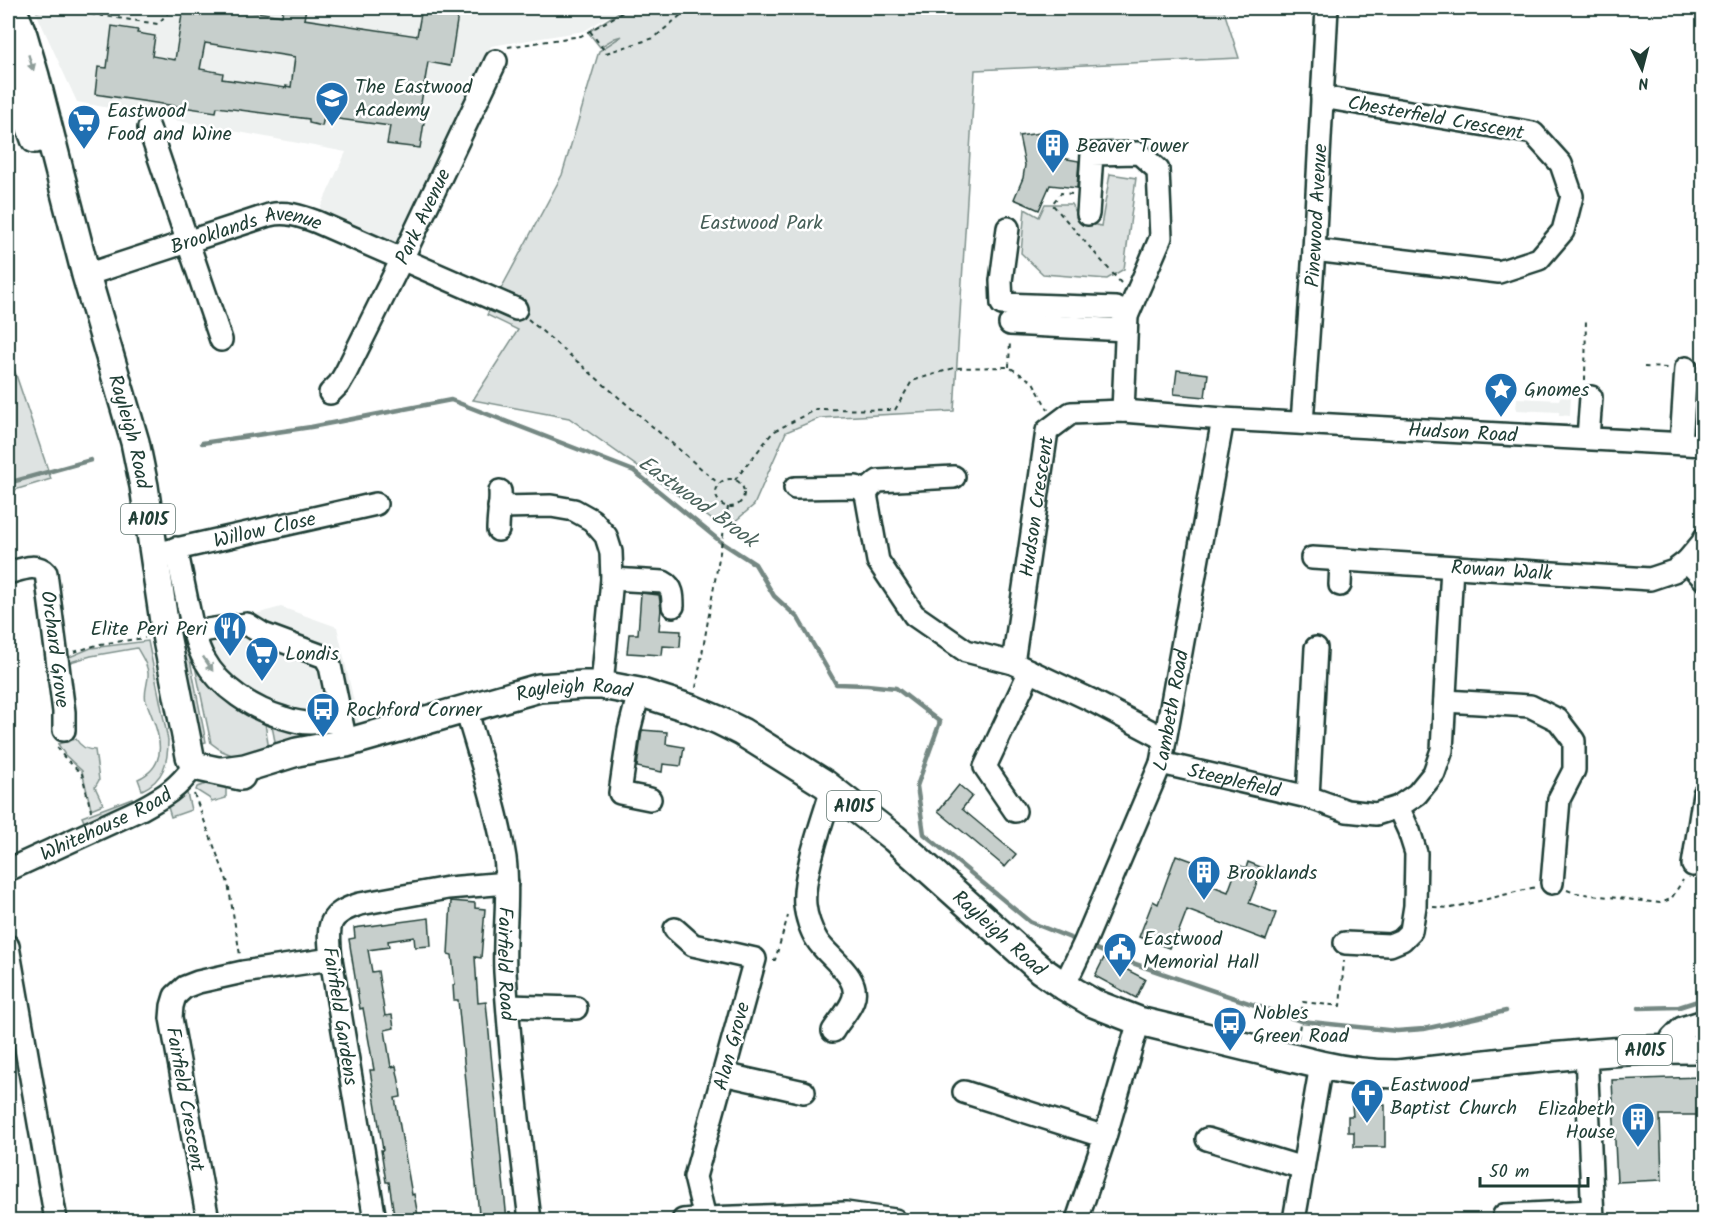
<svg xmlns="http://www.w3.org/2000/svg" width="1711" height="1228" font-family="Kalam,sans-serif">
<rect width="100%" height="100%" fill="#fff"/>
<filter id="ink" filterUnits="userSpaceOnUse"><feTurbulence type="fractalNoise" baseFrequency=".0167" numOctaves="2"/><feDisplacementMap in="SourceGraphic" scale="12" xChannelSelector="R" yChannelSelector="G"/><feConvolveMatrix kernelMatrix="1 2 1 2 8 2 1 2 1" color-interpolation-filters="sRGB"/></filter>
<g filter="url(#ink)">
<g fill="#eef1f0">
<path d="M34 8H622L584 31 491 46 395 246 318 213 346 152 77 102Z"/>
<path d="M1560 397 1571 398 1570 416 1559 415V412L1516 410 1517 398 1559 400Z"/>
<path d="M281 607 337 627 360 728 301 743 239 718 200 680 188 633Z"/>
</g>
<g fill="#dee3e2" stroke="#7e908b" stroke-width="1.5">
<path d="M625 8H1223L1239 58 975 70 954 411 820 418 786 432 754 505 732 524 714 521 569 418 473 400 518 330 487 315 562 175 599 51 622 36 615 38 600 47 588 32Z"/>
<path d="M1110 174 1136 178 1124 269 1107 279 1043 274 1021 253 1025 209 1039 217 1045 204H1071L1082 222 1101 226Z"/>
<path d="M8 351 51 479 8 492Z"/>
<path d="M185 634 206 742 202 743 178 635Z"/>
<path d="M148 641 168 740C168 762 164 780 142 790L138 779C174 763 156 727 146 701 143 692 149 682 148 673 148 665 141 655 137 648L91 656 67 663V658L91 648Z"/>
<path d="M196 671 225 700 265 723 269 750 237 757 222 751 211 743Z"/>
<path d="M299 725 331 729 276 747 272 726 296 732Z"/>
<path d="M76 739C80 746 86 750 95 750L99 780 95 787 103 804 91 809 82 771 65 755 58 744Z"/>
<path d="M209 783 226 785V798L212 802 209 798 196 790 197 787Z"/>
<path d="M187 793 191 810 171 817 167 804Z"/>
<path d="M132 798 135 802 86 826 82 817Z"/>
</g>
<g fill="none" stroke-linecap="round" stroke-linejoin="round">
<g stroke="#758883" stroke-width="4.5">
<path d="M202 443 311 427 451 400 634 471 721 542 755 564 774 596 798 618 836 684 867 685 896 688 940 722 917 786 924 834 1030 922 1078 941"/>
<path d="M8 483 91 460"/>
<path d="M1089 946 1115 957 1301 1021 1397 1031 1424 1029 1506 1011"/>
<path d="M1639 1008 1679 1007 1704 999"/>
</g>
</g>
<g fill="#c7cfcc" stroke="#1f3d34" stroke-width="1.5" fill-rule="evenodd">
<path d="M183 8H250L249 11 282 16 283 8H306L304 19 417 36 422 8H459L450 66 428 62 419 115 425 116 420 148 387 144 390 126 324 117 322 126 309 123V119L217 107 216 112 95 94 98 67 107 68 112 26 138 30 137 33 155 36 152 56 175 60ZM205 43 295 57 291 87 286 86V88L222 79 223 73 200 69Z"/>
<path d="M1047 132 1051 156 1079 161 1077 188 1050 185 1039 210 1014 199 1023 178 1025 165 1019 136Z"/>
<path d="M1177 370 1208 374 1205 397 1174 394Z"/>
<path d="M641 593 659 595 661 609 659 630 681 631 680 647 663 646 662 655 627 653 629 634H638Z"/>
<path d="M642 730 667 732 666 744 684 747 681 766 663 764 662 772 637 767Z"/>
<path d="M959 785 972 796 962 809 1016 854 1005 867 938 811Z"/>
<path d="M1176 855 1195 862 1190 877 1228 892 1238 865 1246 868 1248 862 1263 868 1249 903 1276 913 1266 940 1187 910 1177 936 1174 935 1169 948 1139 937 1153 901 1158 904Z"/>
<path d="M451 901 475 903V908L485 909 481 958 475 957 478 1003 486 1002 507 1221H481L479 1214 458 1000H454L453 985H455L452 955 448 954Z"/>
<path d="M429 918 431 946 415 947 414 937 388 941 389 947 368 950 372 972 378 971 385 1016 392 1015 394 1028 385 1030 391 1067 396 1066 399 1081 401 1097 395 1098 412 1195 414 1194 419 1221H400L399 1214 394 1215 389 1182H386L381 1150H383L370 1070H374L363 1008 360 1009 349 939 355 938 354 928Z"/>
<path d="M1104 958 1145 979 1136 998 1095 976Z"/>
<path d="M1700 1077V1115H1660L1662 1180 1617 1182 1612 1080Z"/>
<path d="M1385 1105V1147H1354V1132H1348V1116H1353L1352 1106Z"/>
</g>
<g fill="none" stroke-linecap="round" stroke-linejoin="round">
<defs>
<g id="minor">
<path d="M149 128 221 340"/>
<path d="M1088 214 1092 154 1139 153 1158 170 1161 237 1127 316 1123 411"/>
<path d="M1008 228 1001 281 1002 304 1116 308 1127 316"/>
<path d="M1314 250 1499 272 1539 259 1563 231 1572 196 1561 164 1533 133 1322 97"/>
<path id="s1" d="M86 275 269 215C286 211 301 216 317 222L516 309"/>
<path d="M1010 324 1126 330"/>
<path id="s2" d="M330 393 339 384 346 372 402 259 496 61"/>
<path id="s3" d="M1302 423 1314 250 1327 8"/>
<path d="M1588 438 1591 397"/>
<path d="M1681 443 1686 368"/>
<path d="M795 488 856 487 861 489 866 494"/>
<path d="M866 494 878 561 914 615 966 651 1013 663 1091 700 1165 739"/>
<path d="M866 494 871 487 878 481 954 477"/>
<path d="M499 507 551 506 574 510 592 520 606 536 611 552 612 579 602 685"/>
<path d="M498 530C498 517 501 504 500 491"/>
<path d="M176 548C180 567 184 587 188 606 192 624 195 643 204 659 220 688 253 709 284 718 293 721 302 723 311 723 322 723 332 718 342 726"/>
<path id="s4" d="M163 552 376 504"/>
<path id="s5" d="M1312 558 1650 579 1674 571 1687 561 1703 542 1704 539"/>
<path d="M1687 561 1704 579"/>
<path id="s6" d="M8 573C20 570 36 562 46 573L64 712V730"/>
<path d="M612 579 663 582C673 587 673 596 673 606"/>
<path d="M1340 585 1341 560"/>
<path d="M194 632 247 624 263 634 325 657 330 666 344 733"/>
<path id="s7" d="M1013 663 1047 431 1071 413 1123 411 1223 419 1704 445"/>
<path d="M639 692 629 731 620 793 650 799"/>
<path d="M1445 701 1530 706 1558 720 1574 741V770L1559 799 1552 883"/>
<path id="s8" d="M466 709C480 758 497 808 505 858 510 896 503 934 505 972 510 1055 520 1138 530 1220"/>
<path id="s9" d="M1161 763 1308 797 1347 811 1376 814 1398 807 1417 794 1434 773 1442 750 1452 567"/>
<path d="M832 789C823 820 802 875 805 905 806 916 811 931 817 940 827 957 862 977 853 1000 849 1011 839 1021 833 1031"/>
<path d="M1308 797 1316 648"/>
<path d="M1015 811 985 767 1030 671"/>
<path d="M1693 865 1704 794"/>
<path id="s10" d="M8 870 141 809C165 796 177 789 194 766"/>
<path d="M675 929 693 945 755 959 695 1177 705 1218"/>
<path d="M1345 943 1390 945 1402 940 1411 931 1415 906 1416 853 1409 831 1398 807"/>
<path d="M8 946 56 1220"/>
<path id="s11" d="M1064 986 1084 944 1161 763 1223 419"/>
<path d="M508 1006 576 1008"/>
<path d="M1672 1048V1038L1682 1028 1704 1021"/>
<path d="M1586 1053 1593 1220"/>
<path d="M723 1074 804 1092"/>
<path d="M964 1092 1105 1137"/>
<path d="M1207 1139 1303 1168"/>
<path d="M1504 1215 1592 1211"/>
<path d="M208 1220 171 1018 172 1006 175 996 185 987 198 982 243 972 331 959"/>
<path d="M375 1220 331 959C328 926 325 915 360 904L448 888 507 883"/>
<path d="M683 1220 705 1218 846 1213 895 1220"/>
<path d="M1077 1220 1105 1137 1139 1021"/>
<path d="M1294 1220 1321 1065"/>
</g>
<g id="major">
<path id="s12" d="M12 8 23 35 35 76 86 275 135 442 144 486 166 635 190 756 194 766 241 776"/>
<path d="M8 65 35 139"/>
<path id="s13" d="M223 771 245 768 297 752 346 743 539 688 583 685H602L639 692 692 709 718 720 742 732 825 784 894 838 1041 970 1064 986 1093 1003 1139 1021 1321 1065C1347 1071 1370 1074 1397 1074 1499 1063 1601 1048 1704 1049"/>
</g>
</defs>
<use href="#minor" stroke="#1f3d34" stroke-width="26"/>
<use href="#major" stroke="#1f3d34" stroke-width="32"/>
<g stroke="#1f3d34" stroke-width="2" stroke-dasharray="4.5 4.5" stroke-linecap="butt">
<path d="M64 10 158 24 172 8"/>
<path d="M36 11 48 8"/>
<path d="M590 31 606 53 654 38 689 8"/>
<path d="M508 47 581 36 630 8"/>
<path d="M1072 194 1061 193 1052 204 1121 283"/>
<path d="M528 319 719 484"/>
<path d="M1009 367 1010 340"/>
<path d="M1644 367 1668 368"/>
<path d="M1585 380 1586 317"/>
<circle cx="730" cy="493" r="14"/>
<path d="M735 480 773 432 816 409 895 410 912 381 954 368 1009 367 1033 382 1048 410"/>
<path d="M74 652 100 644 145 638"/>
<path d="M696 688 728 507"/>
<path d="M57 747 64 757 82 774 91 811"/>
<path d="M194 794 228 883 240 955"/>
<path d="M1567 890 1575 893 1660 903 1671 899 1683 880"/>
<path d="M1433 907 1451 908 1536 887"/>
<path d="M773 960H775L788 916"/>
<path d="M1298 1038 1303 1002 1340 1006 1344 961"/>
</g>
<use href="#minor" stroke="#fff" stroke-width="21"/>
<use href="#major" stroke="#fff" stroke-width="27"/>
</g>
<defs><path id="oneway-solid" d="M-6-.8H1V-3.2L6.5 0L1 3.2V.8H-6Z" transform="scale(1.5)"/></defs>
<g fill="#8f9e9a">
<use href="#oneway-solid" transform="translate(31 63) rotate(73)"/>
<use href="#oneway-solid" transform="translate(208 664) rotate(56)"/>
</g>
</g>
<defs>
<symbol id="school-pin" viewBox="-11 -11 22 30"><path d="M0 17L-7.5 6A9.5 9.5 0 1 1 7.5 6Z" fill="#1f6fb2" stroke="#fff"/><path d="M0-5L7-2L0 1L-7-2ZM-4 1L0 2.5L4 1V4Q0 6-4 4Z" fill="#fff"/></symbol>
<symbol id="supermarket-pin" viewBox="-11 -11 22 30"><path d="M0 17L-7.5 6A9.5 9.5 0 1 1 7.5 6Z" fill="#1f6fb2" stroke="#fff"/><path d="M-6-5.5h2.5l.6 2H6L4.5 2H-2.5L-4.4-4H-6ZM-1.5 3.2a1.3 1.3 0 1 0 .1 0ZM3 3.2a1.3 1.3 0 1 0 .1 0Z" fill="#fff"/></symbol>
<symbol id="building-pin" viewBox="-11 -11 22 30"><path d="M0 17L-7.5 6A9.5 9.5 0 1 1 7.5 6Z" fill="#1f6fb2" stroke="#fff"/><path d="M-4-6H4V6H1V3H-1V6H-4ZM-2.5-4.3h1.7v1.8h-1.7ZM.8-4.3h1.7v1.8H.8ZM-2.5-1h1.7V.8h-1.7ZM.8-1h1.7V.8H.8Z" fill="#fff"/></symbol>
<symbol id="sight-pin" viewBox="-11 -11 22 30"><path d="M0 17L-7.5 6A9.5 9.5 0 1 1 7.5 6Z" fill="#1f6fb2" stroke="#fff"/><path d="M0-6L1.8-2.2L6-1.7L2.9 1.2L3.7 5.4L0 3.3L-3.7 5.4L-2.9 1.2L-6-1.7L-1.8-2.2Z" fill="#fff"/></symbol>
<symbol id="restaurant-pin" viewBox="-11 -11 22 30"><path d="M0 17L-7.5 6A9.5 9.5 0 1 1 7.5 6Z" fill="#1f6fb2" stroke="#fff"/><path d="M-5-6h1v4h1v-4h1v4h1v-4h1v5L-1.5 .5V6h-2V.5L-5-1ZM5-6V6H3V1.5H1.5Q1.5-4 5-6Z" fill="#fff"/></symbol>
<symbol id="bus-pin" viewBox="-11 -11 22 30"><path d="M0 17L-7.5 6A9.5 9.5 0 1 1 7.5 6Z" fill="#1f6fb2" stroke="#fff"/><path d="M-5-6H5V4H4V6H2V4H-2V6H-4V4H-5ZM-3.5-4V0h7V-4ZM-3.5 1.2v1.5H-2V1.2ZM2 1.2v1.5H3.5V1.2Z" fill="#fff"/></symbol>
<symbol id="civic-pin" viewBox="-11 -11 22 30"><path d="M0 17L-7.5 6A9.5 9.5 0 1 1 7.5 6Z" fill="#1f6fb2" stroke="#fff"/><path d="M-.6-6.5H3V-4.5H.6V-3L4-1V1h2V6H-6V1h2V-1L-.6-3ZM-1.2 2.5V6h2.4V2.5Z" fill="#fff"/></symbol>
<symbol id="church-pin" viewBox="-11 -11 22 30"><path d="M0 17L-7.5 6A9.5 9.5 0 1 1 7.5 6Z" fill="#1f6fb2" stroke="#fff"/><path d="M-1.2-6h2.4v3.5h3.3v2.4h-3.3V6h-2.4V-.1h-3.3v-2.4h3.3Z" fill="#fff"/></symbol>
</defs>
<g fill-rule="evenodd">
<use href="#school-pin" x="313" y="79" width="38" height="52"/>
<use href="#supermarket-pin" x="65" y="102" width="38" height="52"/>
<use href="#building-pin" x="1034" y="126" width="38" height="52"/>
<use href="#sight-pin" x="1482" y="370" width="38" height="52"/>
<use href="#restaurant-pin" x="211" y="609" width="38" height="52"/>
<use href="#supermarket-pin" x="243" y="634" width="38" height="52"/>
<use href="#bus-pin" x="304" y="690" width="38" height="52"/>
<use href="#building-pin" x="1185" y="853" width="38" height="52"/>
<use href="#civic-pin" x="1101" y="930" width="38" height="52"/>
<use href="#bus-pin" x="1211" y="1004" width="38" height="52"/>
<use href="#church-pin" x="1348" y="1076" width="38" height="52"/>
<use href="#building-pin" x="1619" y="1100" width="38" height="52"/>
</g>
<g text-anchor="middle" stroke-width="5" stroke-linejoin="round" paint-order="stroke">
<g fill="#fff" stroke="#627771" stroke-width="1.5">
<rect x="121" y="504" width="54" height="30" rx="4.5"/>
<rect x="827" y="791" width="54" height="30" rx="4.5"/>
<rect x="1618" y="1035" width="54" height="30" rx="4.5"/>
</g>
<g font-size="18" font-weight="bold" fill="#1f3d34">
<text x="148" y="525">A1015</text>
<text x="854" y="812">A1015</text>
<text x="1645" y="1056">A1015</text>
</g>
<g font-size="20" fill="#1f3d34" stroke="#fff" text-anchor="start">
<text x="355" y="93">The Eastwood<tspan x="355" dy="23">Academy</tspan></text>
<text x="107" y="117">Eastwood<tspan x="107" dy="23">Food and Wine</tspan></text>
<text x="1076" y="152">Beaver Tower</text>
<text x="1524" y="396">Gnomes</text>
<text x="207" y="635" text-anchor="end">Elite Peri Peri</text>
<text x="285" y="660">Londis</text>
<text x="346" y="716">Rochford Corner</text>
<text x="1227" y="879">Brooklands</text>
<text x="1143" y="945">Eastwood<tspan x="1143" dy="23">Memorial Hall</tspan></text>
<text x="1253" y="1019">Nobles<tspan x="1253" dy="23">Green Road</tspan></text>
<text x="1390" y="1091">Eastwood<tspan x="1390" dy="23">Baptist Church</tspan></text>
<text x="1615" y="1115" text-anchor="end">Elizabeth<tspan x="1615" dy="23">House</tspan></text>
</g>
<g font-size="20" fill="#1f3d34" stroke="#fff">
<text transform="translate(1436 117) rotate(10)" y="7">Chesterfield Crescent</text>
<text dy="7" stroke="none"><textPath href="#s3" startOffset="208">Pinewood Avenue</textPath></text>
<text dy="7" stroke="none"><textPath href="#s2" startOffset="200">Park Avenue</textPath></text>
<text dy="7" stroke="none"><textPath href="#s1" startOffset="168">Brooklands Avenue</textPath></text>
<text dy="7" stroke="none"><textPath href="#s12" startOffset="440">Rayleigh Road</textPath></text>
<text dy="7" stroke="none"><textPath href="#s7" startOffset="657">Hudson Road</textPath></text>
<text dy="7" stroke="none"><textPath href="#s7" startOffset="158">Hudson Crescent</textPath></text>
<text dy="7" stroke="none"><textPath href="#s4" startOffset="104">Willow Close</textPath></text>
<text dy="7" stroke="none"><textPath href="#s5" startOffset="190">Rowan Walk</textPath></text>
<text dy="7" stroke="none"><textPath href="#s6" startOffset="117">Orchard Grove</textPath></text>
<text dy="7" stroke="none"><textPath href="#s13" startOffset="362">Rayleigh Road</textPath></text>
<text dy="7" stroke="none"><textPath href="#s11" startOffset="297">Lambeth Road</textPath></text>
<text dy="7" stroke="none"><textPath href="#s9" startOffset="75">Steeplefield</textPath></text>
<text dy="7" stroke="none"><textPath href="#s10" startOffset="108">Whitehouse Road</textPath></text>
<text dy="7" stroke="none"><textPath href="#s13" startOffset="866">Rayleigh Road</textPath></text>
<text dy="7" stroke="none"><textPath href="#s8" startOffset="260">Fairfield Road</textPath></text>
<text transform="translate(341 1016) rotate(81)" y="7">Fairfield Gardens</text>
<text transform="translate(731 1046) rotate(-75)" y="7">Alan Grove</text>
<text transform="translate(186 1099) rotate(80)" y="7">Fairfield Crescent</text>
</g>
<g font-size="20" fill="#455e57" stroke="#fff">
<text x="761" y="229">Eastwood Park</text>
</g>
<g font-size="21" font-style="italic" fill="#4a625b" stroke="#fff">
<text transform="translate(698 501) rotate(36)" y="7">Eastwood Brook</text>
</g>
</g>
<rect width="1711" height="1228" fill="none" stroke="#fff" stroke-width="30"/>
<rect x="15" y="15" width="1681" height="1198" fill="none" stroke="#1f3d34" stroke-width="2" filter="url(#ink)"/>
<g transform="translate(1642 69) rotate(174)" stroke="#ffffff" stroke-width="4.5" paint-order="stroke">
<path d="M0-4.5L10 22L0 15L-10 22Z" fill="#1f3d34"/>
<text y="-9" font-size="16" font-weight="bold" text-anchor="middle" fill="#1f3d34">N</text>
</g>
<path d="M1480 1177v9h108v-9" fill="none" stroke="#1f3d34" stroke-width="3"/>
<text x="1489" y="1177" font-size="18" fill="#1f3d34" stroke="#ffffff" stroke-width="4.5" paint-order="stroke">50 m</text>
</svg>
